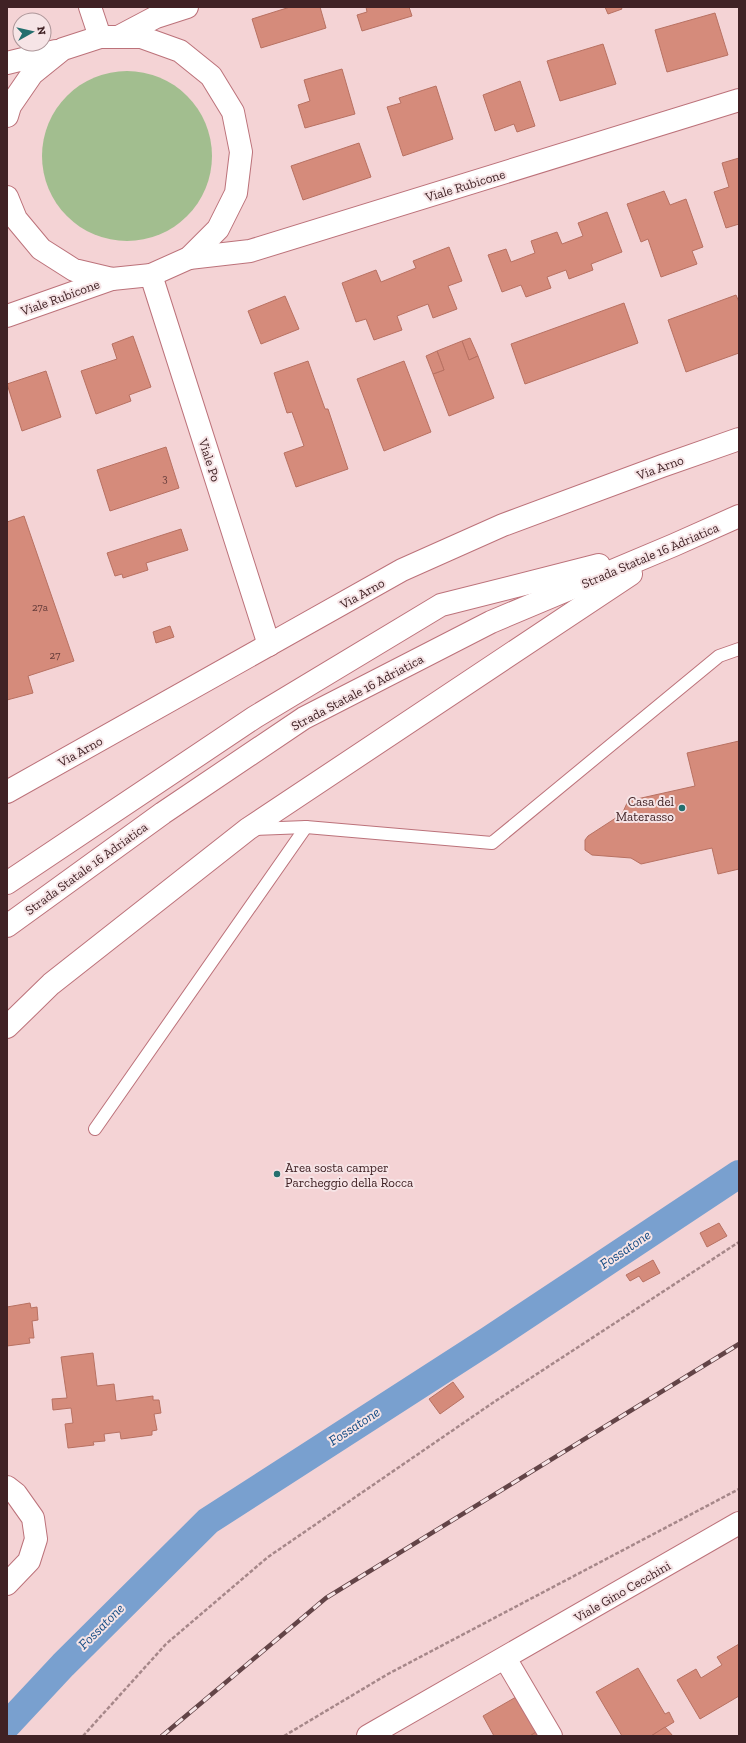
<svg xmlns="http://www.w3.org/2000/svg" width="746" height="1743" font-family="'Zilla Slab',serif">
<rect width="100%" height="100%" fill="#f4d3d5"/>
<circle fill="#a2be8f" cx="127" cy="156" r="85"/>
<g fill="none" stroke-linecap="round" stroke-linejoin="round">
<path stroke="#79a0cf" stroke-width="28" d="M7 1725 63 1665 208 1521 489 1340 739 1174"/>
</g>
<g fill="#d58b7b" stroke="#b87162">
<path d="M290 7H320L326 28 261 48 252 19Z"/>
<path d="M366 7H409L412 16 362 31 357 15 367 12Z"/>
<path d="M605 7H621L622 9 608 14Z"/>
<path d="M715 13 728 55 667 72 655 30Z"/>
<path d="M603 44 616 84 560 101 547 61Z"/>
<path d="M342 69 355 114 305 128 298 105 310 101 304 80Z"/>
<path d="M520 81 535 126 517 132 514 124 495 131 483 95Z"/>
<path d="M436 86 453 139 403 156 387 107 401 103 399 98Z"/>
<path d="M359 143 371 177 303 200 291 166Z"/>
<path d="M739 158V224L726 228 714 192 729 187 722 163Z"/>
<path d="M664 191 670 205 686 199 703 247 692 251 697 264 661 277 648 239 641 242 627 204Z"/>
<path d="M607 212 622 252 591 264 593 270 569 279 566 270 547 277 551 288 526 297 521 285 502 292 488 255 506 249 511 262 535 253 531 241 557 232 562 244 583 236 578 223Z"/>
<path d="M449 247 462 281 448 286 457 309 433 318 428 304 397 316 402 330 374 340 366 319 356 322 342 283 376 270 381 282 416 268 413 261Z"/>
<path d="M736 295 739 302V353L686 372 668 320Z"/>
<path d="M285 296 299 329 261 344 248 311Z"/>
<path d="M624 303 638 343 525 384 511 344Z"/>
<path d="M133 336 151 387 129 395 131 401 96 414 81 371 117 359 112 344Z"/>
<path d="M470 338 478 356 469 360 462 341Z"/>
<path d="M462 341 469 360 478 356 494 398 449 416 433 374 444 370 437 351Z"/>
<path d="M437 351 444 370 433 374 426 356Z"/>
<path d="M308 361 325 409H328L348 469 296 487 284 453 304 446 292 412 287 413 274 373Z"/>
<path d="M404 361 431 432 384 451 357 379Z"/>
<path d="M46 371 61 417 22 431 7 384Z"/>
<path d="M166 447 179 488 110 511 97 470Z"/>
<path d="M24 516 74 661 28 676 33 693 7 700V522Z"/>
<path d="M181 529 188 550 146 563 148 570 123 578 122 574 115 576 107 553Z"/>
<path d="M170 626 174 637 156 643 153 632Z"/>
<path d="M739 741V869L718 874 712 848 641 864 631 858 592 855 585 850V840L588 836 622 814 628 801 695 786 687 753Z"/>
<path d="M719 1223 727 1236 707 1247 700 1233Z"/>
<path d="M653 1260 660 1273 643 1282 639 1276 630 1281 626 1275Z"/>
<path d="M30 1303 31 1308 37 1307 38 1320 32 1321 34 1338H29L30 1343 7 1346V1307Z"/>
<path d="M93 1353 97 1386 114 1384 116 1401 153 1396V1400H159L161 1413 154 1414 157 1430 152 1431V1435L121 1439 120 1432 104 1434 105 1441 93 1442 94 1445 68 1448 65 1424 73 1423 71 1408 53 1410 52 1399 67 1398 61 1357Z"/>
<path d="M453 1382 464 1397 440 1414 429 1399Z"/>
<path d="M739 1644V1696L700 1719 677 1680 696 1669 701 1678 722 1665 717 1657Z"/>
<path d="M638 1668 665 1714 669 1712 674 1722 651 1736H622L596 1692Z"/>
<path d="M516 1697 536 1732 530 1736H494L483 1716Z"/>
<path d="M665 1727 673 1736H651Z"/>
<path d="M540 1730 543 1736H530L536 1732Z"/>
</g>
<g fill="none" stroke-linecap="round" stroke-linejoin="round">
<defs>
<g id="lane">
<path d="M254 829 306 827 492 843 719 656 739 649"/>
<path d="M95 1129 306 827"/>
</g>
<g id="street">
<path d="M90 7 100 37"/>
<path d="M120 36 156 17 187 7"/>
<path d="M7 63 56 51"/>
<path d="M7 116 10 106 32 74 63 49 100 37H141L180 51 211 76 233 112 241 152 236 193 218 229 189 258 151 275 112 279 74 270 41 249 16 219 7 197"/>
<path d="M189 258 250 251 739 100"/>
<path d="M151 275 269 645"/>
<path d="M7 316 112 279"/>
<path d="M7 792 402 570 503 525 662 466 739 439"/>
<path d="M7 1487 16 1494 33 1518 36 1539 29 1561 7 1584"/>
<path d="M505 1658 551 1736"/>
</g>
<path id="secondary" d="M368 1736 739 1523"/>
<g id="primary">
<path d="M7 883 255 717 441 605 599 565"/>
<path d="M7 926 163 813 304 718 491 622 674 545 739 516"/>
<path d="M7 1027 51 984 248 829 631 574"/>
</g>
</defs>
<use href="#lane" stroke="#bc727a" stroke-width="14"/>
<use href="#street" stroke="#bc727a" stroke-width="24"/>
<use href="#secondary" stroke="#bc727a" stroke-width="24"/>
<use href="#primary" stroke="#bc727a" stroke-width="24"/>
<g stroke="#a68789" stroke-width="2.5" stroke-dasharray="4 2" stroke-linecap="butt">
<path d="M83 1736 166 1644 268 1557 494 1402 739 1242"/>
<path d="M284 1736 388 1674 739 1489"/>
</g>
<use href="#lane" stroke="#fff" stroke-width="12"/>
<use href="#street" stroke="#fff" stroke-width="22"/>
<use href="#secondary" stroke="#fff" stroke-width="22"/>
<use href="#primary" stroke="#fff" stroke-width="22"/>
<defs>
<path id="rail" d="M162 1736 326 1598 739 1344"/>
</defs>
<use href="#rail" stroke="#634447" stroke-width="4.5"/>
<use href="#rail" stroke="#f6e4e6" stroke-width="3" stroke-dasharray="9" stroke-linecap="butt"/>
</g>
<g fill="#246f6e" stroke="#f6e4e6" stroke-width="1.5">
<circle cx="682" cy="808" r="4"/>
<circle cx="277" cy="1174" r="4"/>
</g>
<g text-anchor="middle" stroke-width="4" stroke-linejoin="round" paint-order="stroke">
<g font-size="11" fill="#653c3a">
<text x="165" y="482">3</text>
<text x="40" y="611">27a</text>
<text x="55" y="659">27</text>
</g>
<g font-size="13" fill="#402225" stroke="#f6e4e6">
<text transform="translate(465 185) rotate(-17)" y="5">Viale Rubicone</text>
<text transform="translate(60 297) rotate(-20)" y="5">Viale Rubicone</text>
<text transform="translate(210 460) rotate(72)" y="5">Viale Po</text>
<text transform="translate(660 467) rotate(-20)" y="5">Via Arno</text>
<text transform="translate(650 555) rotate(-23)" y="5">Strada Statale 16 Adriatica</text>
<text transform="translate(362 593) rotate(-29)" y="5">Via Arno</text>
<text transform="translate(357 692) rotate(-28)" y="5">Strada Statale 16 Adriatica</text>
<text transform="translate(80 751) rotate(-29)" y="5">Via Arno</text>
<text transform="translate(86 868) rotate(-36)" y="5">Strada Statale 16 Adriatica</text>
<text transform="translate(622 1591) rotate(-30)" y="5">Viale Gino Cecchini</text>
</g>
<g font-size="13" fill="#402225" stroke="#f6e4e6" text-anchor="end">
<text x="674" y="806">Casa del<tspan x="674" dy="15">Materasso</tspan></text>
<text x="285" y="1172" text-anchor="start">Area sosta camper<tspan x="285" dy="15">Parcheggio della Rocca</tspan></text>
</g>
<g font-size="14" font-style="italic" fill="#144c85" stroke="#f6e4e6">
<text transform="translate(625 1249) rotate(-34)" y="5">Fossatone</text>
<text transform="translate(354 1426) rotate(-33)" y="5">Fossatone</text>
<text transform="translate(101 1626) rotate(-45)" y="5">Fossatone</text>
</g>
</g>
<rect width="746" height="1743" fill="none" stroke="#402225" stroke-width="16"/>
<g transform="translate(32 32) rotate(82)"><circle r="19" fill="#f6e4e6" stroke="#ad9699"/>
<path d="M0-3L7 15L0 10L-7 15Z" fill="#246f6e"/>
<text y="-6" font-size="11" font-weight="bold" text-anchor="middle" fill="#402225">N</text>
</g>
</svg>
